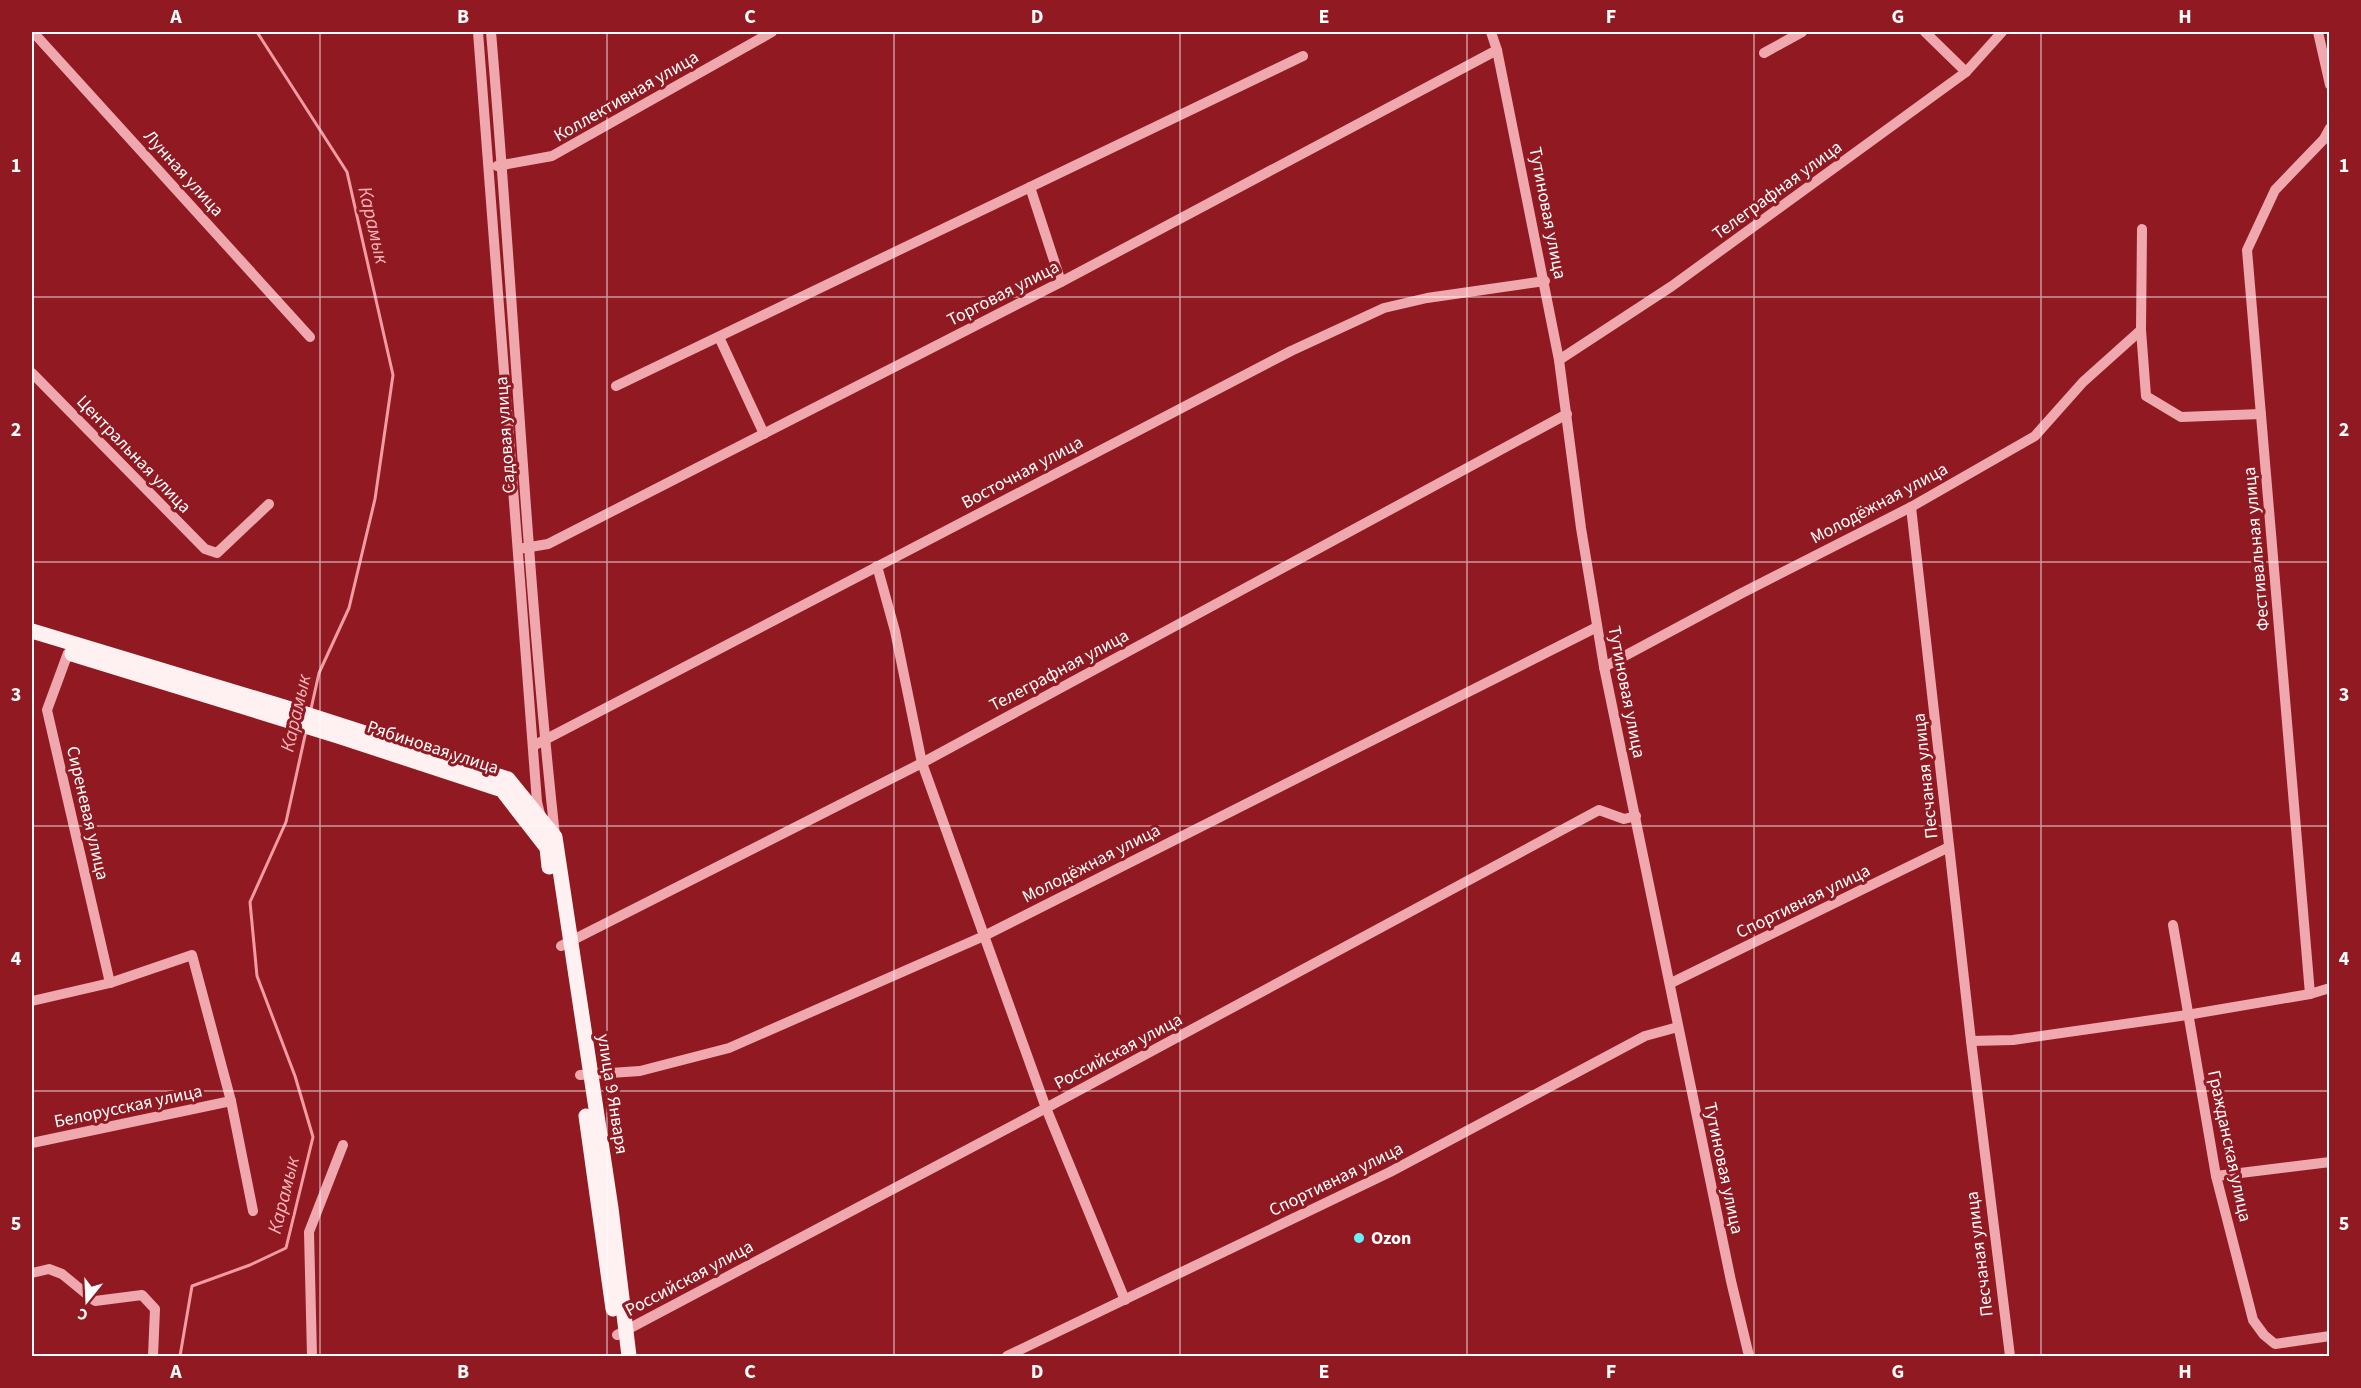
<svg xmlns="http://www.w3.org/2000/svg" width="2361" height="1388" font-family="'Source Sans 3',sans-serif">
<rect width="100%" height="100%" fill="#911921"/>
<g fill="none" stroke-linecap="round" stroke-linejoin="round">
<g stroke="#f19ba3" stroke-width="3">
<path d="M257 32 347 172 393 375 375 499 349 608 319 673 311 709"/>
<path d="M180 1356 192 1286 250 1265 286 1248 313 1137 295 1076 257 976 250 902 286 822 306 731"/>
</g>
<g stroke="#efa8ae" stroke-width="10">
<path d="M33 32 310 337"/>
<path d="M478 32 537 802 541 818"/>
<path d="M491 32C514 300 526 569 555 836"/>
<path d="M1491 32 1497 50 1559 360 1581 528 1604 667 1731 1281 1749 1356"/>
<path d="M1925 32 1966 72"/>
<path d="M2318 32 2330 85"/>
<path d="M1764 53 1802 32"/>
<path d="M497 166 552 156 772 32"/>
<path d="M1030 187 1061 282"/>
<path d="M2142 229 2141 330 2146 396 2181 417 2261 414"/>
<path d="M719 337 764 434"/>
<path d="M1559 360 1672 286 1966 72 2002 32"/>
<path d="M32 373 205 549 217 553 269 504"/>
<path d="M616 386 1303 56"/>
<path d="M1911 507 1971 1041 2010 1356"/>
<path d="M518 549 548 544 1061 282 1497 50"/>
<path d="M877 566 895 631 922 763 1046 1108 1125 1300"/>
<path d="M68 653 47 710 110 983"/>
<path d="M1604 667 1742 593 1911 507 2035 436 2083 382 2141 330"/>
<path d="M533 746 1291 351 1384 308 1427 298 1545 281"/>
<path d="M2173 925 2216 1176 2253 1320 2264 1335 2275 1344 2330 1336"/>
<path d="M561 946 922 763 1567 414"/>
<path d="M1671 983 1949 847"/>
<path d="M2310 994 2247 250 2275 190 2324 139 2330 128"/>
<path d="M32 1001 110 983 192 955 231 1101 253 1211"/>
<path d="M1971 1041 2013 1040 2187 1015 2310 994 2330 988"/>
<path d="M580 1075 640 1071 729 1048 984 936 1597 627"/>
<path d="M32 1143 231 1101"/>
<path d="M2216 1176 2330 1162"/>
<path d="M32 1273 49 1269 62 1274 95 1301 142 1295 155 1309 153 1356"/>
<path d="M617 1335 1046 1108 1599 810 1624 819 1636 816"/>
<path d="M312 1356 309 1232 343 1145"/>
<path d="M1007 1356 1390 1172 1645 1036 1678 1027"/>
</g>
<g stroke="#fff1f1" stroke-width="15">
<path d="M32 631 284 707 508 779 555 837 611 1208 629 1356"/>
<path d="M72 654 338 736 502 790 547 848 549 867"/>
<path d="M586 1116 613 1309"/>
</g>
</g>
<path fill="none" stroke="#fff" stroke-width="1.5" stroke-opacity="0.55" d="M320 32V1356M607 32V1356M894 32V1356M1180 32V1356M1467 32V1356M1754 32V1356M2041 32V1356M32 297H2330M32 562H2330M32 826H2330M32 1091H2330"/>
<circle fill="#67f2ff" stroke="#911921" stroke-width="2" cx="1359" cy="1238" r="6"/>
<g text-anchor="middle" stroke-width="6" stroke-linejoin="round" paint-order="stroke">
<g font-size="18" fill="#fff" stroke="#911921">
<text transform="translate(626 96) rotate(-30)" y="6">Коллективная улица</text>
<text transform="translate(184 173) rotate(48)" y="6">Лунная улица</text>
<text transform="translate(1777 190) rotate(-36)" y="6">Телеграфная улица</text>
<text transform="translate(1548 213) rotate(79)" y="6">Тутиновая улица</text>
<text transform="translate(1003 293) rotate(-27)" y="6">Торговая улица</text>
<text transform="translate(505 435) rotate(-94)" y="6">Садовая улица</text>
<text transform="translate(134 454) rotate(46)" y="6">Центральная улица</text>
<text transform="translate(1022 472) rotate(-28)" y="6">Восточная улица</text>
<text transform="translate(1879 503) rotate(-28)" y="6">Молодёжная улица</text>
<text transform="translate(2256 549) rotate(-95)" y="6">Фестивальная улица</text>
<text transform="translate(1059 670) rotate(-28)" y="6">Телеграфная улица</text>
<text transform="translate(1627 692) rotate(79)" y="6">Тутиновая улица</text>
<text transform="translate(433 747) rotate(18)" y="6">Рябиновая улица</text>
<text transform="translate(1925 776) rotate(-96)" y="6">Песчаная улица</text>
<text transform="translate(88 813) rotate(77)" y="6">Сиреневая улица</text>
<text transform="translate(1091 863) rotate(-27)" y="6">Молодёжная улица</text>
<text transform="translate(1803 901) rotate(-26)" y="6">Спортивная улица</text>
<text transform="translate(1118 1051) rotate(-28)" y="6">Российская улица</text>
<text transform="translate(613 1094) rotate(81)" y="6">улица 9 Января</text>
<text transform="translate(128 1106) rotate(-12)" y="6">Белорусская улица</text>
<text transform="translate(2230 1146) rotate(78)" y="6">Гражданская улица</text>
<text transform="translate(1724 1168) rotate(78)" y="6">Тутиновая улица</text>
<text transform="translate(1336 1179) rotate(-26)" y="6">Спортивная улица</text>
<text transform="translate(1979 1254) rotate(-97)" y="6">Песчаная улица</text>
<text transform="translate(689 1278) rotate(-28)" y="6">Российская улица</text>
</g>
<g font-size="18" font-weight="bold" fill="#fff" stroke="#911921" text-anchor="start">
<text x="1371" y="1244">Ozon</text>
</g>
<g font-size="20" font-style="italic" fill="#f6b4ba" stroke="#911921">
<text transform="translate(374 225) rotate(77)" y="7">Карамык</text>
<text transform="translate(295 713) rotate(-77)" y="7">Карамык</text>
<text transform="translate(283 1195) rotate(-76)" y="7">Карамык</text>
</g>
</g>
<rect width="2361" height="1388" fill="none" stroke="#911921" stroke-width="66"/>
<g transform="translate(87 1301) rotate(198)" stroke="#911921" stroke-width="4.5" paint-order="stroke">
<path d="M0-4.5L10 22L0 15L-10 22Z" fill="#ffffff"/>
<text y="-9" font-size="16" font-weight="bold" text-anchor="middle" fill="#ffffff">С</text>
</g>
<rect x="33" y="33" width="2295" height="1322" fill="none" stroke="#fff" stroke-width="2"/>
<g font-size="20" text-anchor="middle" font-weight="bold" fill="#fff">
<text x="176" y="23">A</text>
<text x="463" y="23">B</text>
<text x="750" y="23">C</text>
<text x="1037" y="23">D</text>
<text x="1324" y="23">E</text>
<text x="1611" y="23">F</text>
<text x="1898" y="23">G</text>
<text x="2185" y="23">H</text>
<text x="16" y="172">1</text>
<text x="2344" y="172">1</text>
<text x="16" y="436">2</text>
<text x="2344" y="436">2</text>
<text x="16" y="701">3</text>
<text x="2344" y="701">3</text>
<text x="16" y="965">4</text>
<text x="2344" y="965">4</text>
<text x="16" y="1230">5</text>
<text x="2344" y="1230">5</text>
<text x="176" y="1378">A</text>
<text x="463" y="1378">B</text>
<text x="750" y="1378">C</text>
<text x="1037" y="1378">D</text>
<text x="1324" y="1378">E</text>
<text x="1611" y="1378">F</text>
<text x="1898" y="1378">G</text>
<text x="2185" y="1378">H</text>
</g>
</svg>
